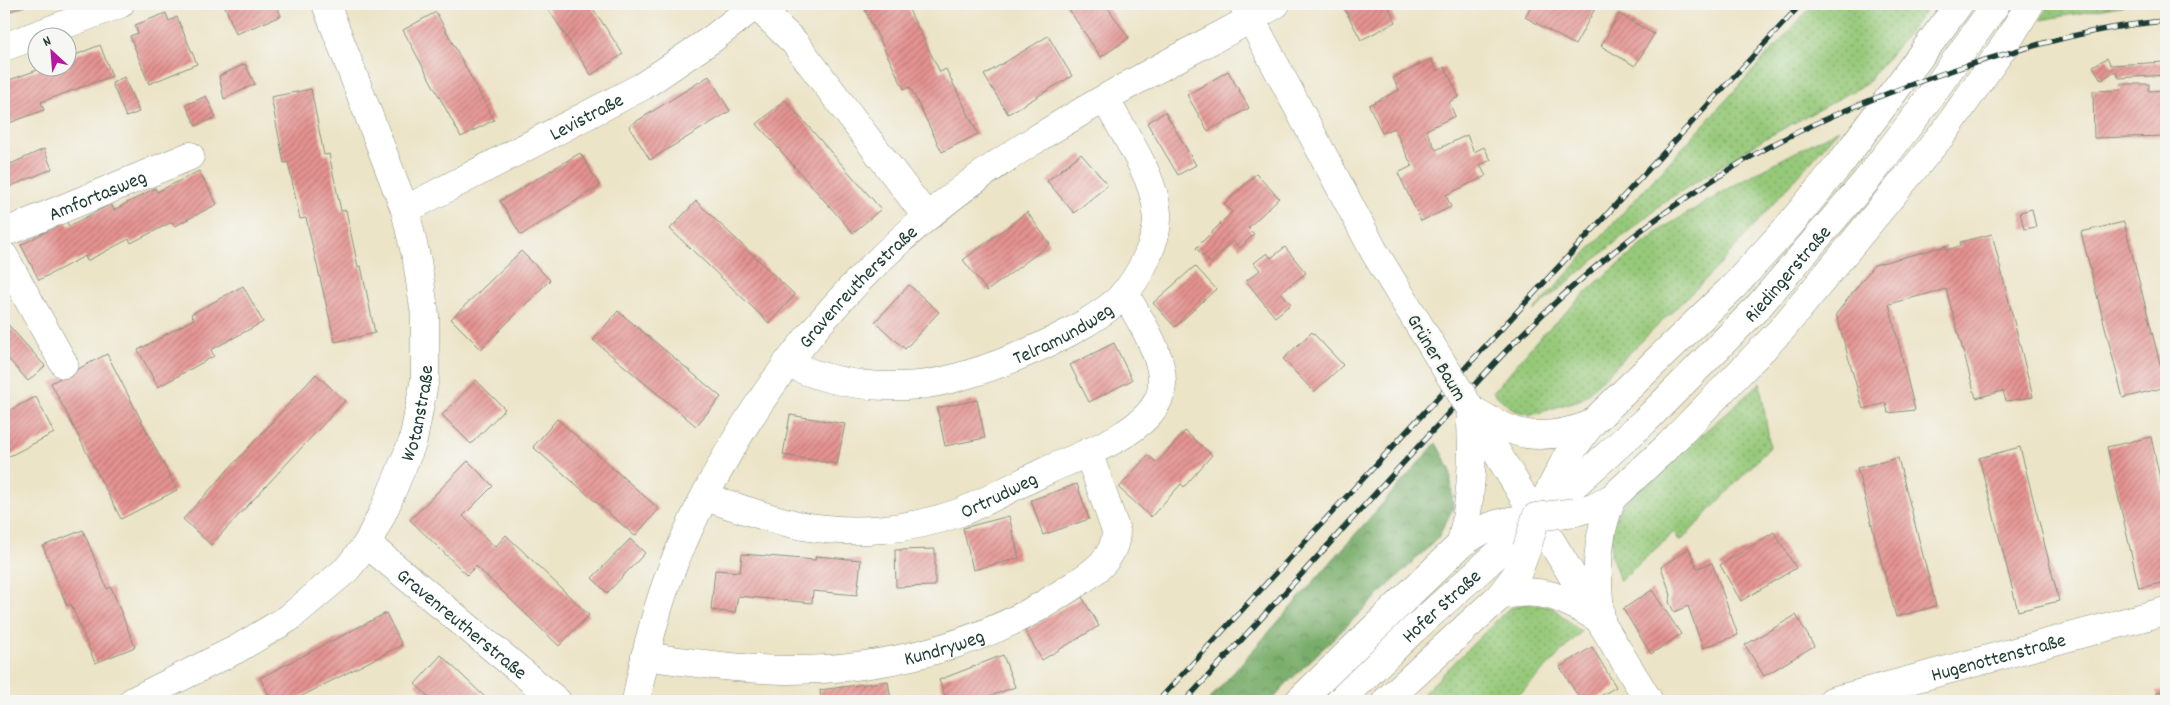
<svg xmlns="http://www.w3.org/2000/svg" width="2170" height="705" font-family="Dekko,sans-serif">
<defs>
<pattern id="grass-dots" width="8" height="8" patternUnits="userSpaceOnUse" patternTransform="scale(1.25)"><rect width="8" height="8" fill="#97c97a"/><path d="M2 2h.1M6 6h.1" fill="none" stroke="#7ba465" stroke-width="1.8" stroke-linecap="round"/></pattern>
<pattern id="forest-crowns" width="20" height="18" patternUnits="userSpaceOnUse" patternTransform="scale(1.25)"><rect width="20" height="18" fill="#79ad6a"/><path d="M2 6a3 3 0 1 1 6 0M12 15a3 3 0 1 1 6 0" fill="none" stroke="#638e58"/></pattern>
<pattern id="building-hatch" width="6" height="6" patternUnits="userSpaceOnUse" patternTransform="scale(1.25)"><rect width="6" height="6" fill="#e59391"/><path d="M-1 1l2-2M0 6l6-6M5 7l2-2" fill="none" stroke="#b97977"/></pattern>
</defs>
<rect width="100%" height="100%" fill="#f6f6f2"/>
<filter id="ink" filterUnits="userSpaceOnUse"><feTurbulence type="fractalNoise" baseFrequency=".02" numOctaves="2"/><feDisplacementMap in="SourceGraphic" scale="10" xChannelSelector="R" yChannelSelector="G"/><feConvolveMatrix kernelMatrix="1 2 1 2 8 2 1 2 1" color-interpolation-filters="sRGB"/></filter>
<filter id="wash" filterUnits="userSpaceOnUse"><feTurbulence type="fractalNoise" baseFrequency=".0096" numOctaves="4" result="noise"/><feDisplacementMap in="SourceGraphic" scale="20" xChannelSelector="R" yChannelSelector="G"/><feGaussianBlur stdDeviation="1.12" result="paint"/><feColorMatrix in="noise" values="0 0 0 0 0 0 0 0 0 0 0 0 0 0 0 0 0 1.4 0 .05"/><feComposite in="paint" operator="in"/></filter>
<g filter="url(#wash)">
<rect width="100%" height="100%" fill="#ece4c7"/>
<g fill="url(#grass-dots)" stroke="#5b8357">
<path d="M1814 4H1932L1866 84 1764 139 1664 202 1533 311Z"/>
<path d="M2049 4H2131L2041 20Z"/>
<path d="M1839 129 1714 271 1582 399 1532 415 1513 410 1493 392 1538 339 1597 282 1663 228 1743 180Z"/>
<path d="M1760 383 1770 447 1680 542 1674 532 1620 581 1611 554 1612 525 1623 504Z"/>
<path d="M1529 603 1553 608 1581 632 1513 701H1416L1508 609Z"/>
</g>
<path fill="url(#forest-crowns)" stroke="#4c754f" d="M1436 443 1450 469 1453 508 1438 538 1285 685 1272 701H1208Z"/>
<g id="blocks">
<g fill="url(#building-hatch)">
<path d="M4 4H29L4 14Z"/>
<path d="M224 4H276L281 16 236 34Z"/>
<path d="M545 4H590L623 54 591 75Z"/>
<path d="M862 4H906L940 72 946 69 978 134 942 152 910 87 904 89Z"/>
<path d="M1065 4H1105L1129 38 1101 57Z"/>
<path d="M1342 4H1387L1396 22 1361 40Z"/>
<path d="M1532 4H1596L1597 5 1575 45 1525 17Z"/>
<path d="M436 12 494 120 461 137 403 30Z"/>
<path d="M166 13 169 21 177 17 197 64 149 84 130 36 138 33 135 25Z"/>
<path d="M1619 14 1654 34 1635 66 1601 46Z"/>
<path d="M1048 36 1072 76 1008 114 984 75Z"/>
<path d="M100 45 112 76 41 102 44 110 4 125V82L43 68H68V58Z"/>
<path d="M2107 58 2111 65 2166 62V75L2119 78 2115 71 2101 80 2093 66Z"/>
<path d="M1431 59 1437 71 1445 67 1459 97 1449 102 1455 116 1426 130 1436 150 1467 135 1474 152 1484 147 1491 160 1480 165 1486 176 1446 195 1451 207 1421 221 1398 173 1412 166 1394 128 1382 133 1369 105 1399 90 1393 78Z"/>
<path d="M245 64 255 84 224 99 219 76Z"/>
<path d="M1228 71 1249 108 1208 131 1187 95Z"/>
<path d="M709 76 730 111 650 160 629 126Z"/>
<path d="M124 77 139 112 126 117 112 83Z"/>
<path d="M2120 84H2149V91L2166 90V136L2094 138 2093 91 2121 90Z"/>
<path d="M311 89 324 155 329 154 341 211 346 210 358 267 361 266 375 333 335 342 306 218 300 219 288 162 284 163 271 97Z"/>
<path d="M206 96 216 117 196 126 186 105Z"/>
<path d="M785 100 881 209 853 233 757 124Z"/>
<path d="M1165 112 1196 165 1178 175 1147 123Z"/>
<path d="M44 149 52 169 4 189V167Z"/>
<path d="M580 153 600 186 521 235 500 201Z"/>
<path d="M1081 154 1108 185 1074 213 1047 181Z"/>
<path d="M199 171 217 204 175 226 172 222 131 243 129 239 87 261 85 256 39 280 21 245 66 221 69 226 111 204 114 210 155 188 157 192Z"/>
<path d="M1256 174 1279 198 1248 228 1254 234 1240 248 1233 241 1210 263 1196 248 1232 212 1224 204Z"/>
<path d="M696 201 795 295 769 323 670 229Z"/>
<path d="M2032 209 2036 227 2024 229 2020 212Z"/>
<path d="M1027 212 1050 244 987 291 963 260Z"/>
<path d="M2124 222 2166 387 2123 398 2081 232Z"/>
<path d="M1992 234 2033 397 2006 401 2003 391 1976 398 1946 289 1889 304 1915 410 1888 413 1886 403 1863 409 1836 314 1874 265 1946 246V250L1961 246 1960 242Z"/>
<path d="M1285 247 1306 273 1281 292 1291 304 1275 317 1246 281 1260 270 1254 263 1267 253 1271 258Z"/>
<path d="M521 251 550 280 481 349 451 319Z"/>
<path d="M1195 266 1216 289 1175 327 1153 303Z"/>
<path d="M909 285 939 312 905 349 875 322Z"/>
<path d="M243 286 263 322 211 350 214 356 158 387 138 350 194 319 191 314Z"/>
<path d="M618 311 721 397 696 426 593 340Z"/>
<path d="M4 320 45 366 28 381 4 354Z"/>
<path d="M1312 332 1343 365 1314 392 1283 359Z"/>
<path d="M1114 343 1132 380 1089 402 1070 365Z"/>
<path d="M107 354 177 490 121 519 51 383Z"/>
<path d="M316 374 345 401 211 545 183 519Z"/>
<path d="M476 380 505 409 471 444 442 415Z"/>
<path d="M36 397 54 433 4 459V413Z"/>
<path d="M977 400 985 438 945 446 937 408Z"/>
<path d="M790 415 845 424 837 464 783 455Z"/>
<path d="M557 419 659 509 635 536 533 447Z"/>
<path d="M1185 431 1212 455 1184 487 1181 484 1151 517 1119 488 1148 455 1157 463Z"/>
<path d="M2151 437 2166 506V582L2139 588 2107 447Z"/>
<path d="M2020 447 2059 601 2018 611 1979 458Z"/>
<path d="M1898 458 1936 606 1896 617 1857 468Z"/>
<path d="M468 461 493 486 463 516 495 547 506 535 589 615 559 646 476 566 467 575 410 520Z"/>
<path d="M1077 484 1089 519 1043 535 1031 500Z"/>
<path d="M1009 516 1019 558 973 570 963 528Z"/>
<path d="M83 530 107 589 111 587 135 647 95 663 71 604 67 606 43 546Z"/>
<path d="M1774 532 1796 568 1741 601 1720 565Z"/>
<path d="M630 539 645 553 607 593 592 578Z"/>
<path d="M1689 548 1697 568 1712 563 1738 635 1703 648 1688 606 1674 612 1669 602 1671 595 1661 567Z"/>
<path d="M935 549V586L896 587 895 550Z"/>
<path d="M742 554 815 560 816 556 861 560 857 595 813 591 812 603 738 596 735 613 711 610 715 570 740 572Z"/>
<path d="M1652 590 1681 634 1651 654 1623 609Z"/>
<path d="M1082 597 1099 626 1042 660 1025 631Z"/>
<path d="M386 613 402 645 292 701H272L260 678Z"/>
<path d="M1796 615 1814 646 1764 676 1745 645Z"/>
<path d="M1592 647 1616 687 1592 701H1581L1560 667Z"/>
<path d="M441 655 489 701H433L415 684Z"/>
<path d="M1003 655 1015 687 977 701H947L939 680Z"/>
<path d="M888 681 891 701H821L820 690Z"/>
<path d="M2166 690V701H2158L2156 692Z"/>
</g>
</g>
</g>
<g filter="url(#ink)">
<use href="#blocks" fill-opacity="0" stroke="#86907e" stroke-width="1"/>
<g fill="none" stroke-linecap="round" stroke-linejoin="round">
<defs>
<g id="minor">
<path d="M1243 4 1375 253 1441 361"/>
<path d="M756 5 795 43 926 216"/>
<path d="M4 47 120 4"/>
<path id="s1" d="M405 210 643 86 712 39 757 4"/>
<path id="s2" d="M4 230H11L190 156"/>
<path d="M4 256 64 364"/>
<path id="s3" d="M787 363C829 383 872 389 919 385 970 381 1089 332 1124 294 1139 277 1157 242 1157 219 1159 183 1122 130 1105 99"/>
<path d="M1470 408 1536 517"/>
<path id="s4" d="M705 497C736 507 771 520 803 526 855 535 912 530 961 512 990 500 1018 484 1046 471 1080 455 1144 435 1159 398 1172 368 1140 319 1124 293"/>
<path d="M1548 536 1649 701"/>
<path id="s5" d="M367 544 557 701"/>
<path id="s6" d="M645 656C691 663 738 669 784 670 883 671 986 645 1068 589 1090 575 1116 560 1116 531L1088 452"/>
<path id="s7" d="M133 701 237 649 289 618 347 569 367 544 384 510 413 441 425 378V315L417 261 405 210 326 4"/>
<path id="s8" d="M636 701C645 654 656 607 674 563 747 387 868 243 1030 143 1076 114 1124 87 1172 61 1207 42 1242 25 1276 4"/>
<path id="s9" d="M1832 701 2166 611"/>
</g>
<g id="major">
<path d="M1470 408C1514 437 1539 443 1590 425"/>
<path d="M1575 512 1593 507 1612 498 1668 446 1782 329 1945 131 2007 42 2030 4"/>
<path d="M1461 544C1472 498 1474 455 1470 408"/>
<path d="M1500 596C1543 586 1564 598 1601 620"/>
<path d="M1601 620C1596 576 1595 540 1612 498"/>
<path d="M1299 701 1461 544C1490 523 1502 521 1536 517L1567 457 1590 425 1733 287 1787 228 1843 160 1959 4"/>
<path id="s10" d="M1340 701 1413 630 1645 421 1757 308 1866 181 1919 112 1996 4"/>
<path d="M1386 701 1500 596 1518 572 1527 548"/>
</g>
</defs>
<use href="#minor" stroke="#86907e" stroke-width="29"/>
<use href="#major" stroke="#86907e" stroke-width="29"/>
<use href="#minor" stroke="#fff" stroke-width="28"/>
<use href="#major" stroke="#fff" stroke-width="28"/>
<defs>
<g id="rail">
<path d="M1158 701 1801 4"/>
<path d="M1185 701C1259 621 1332 541 1406 460 1439 424 1472 387 1506 351 1576 278 1659 211 1747 159 1812 121 1884 93 1956 69 2022 48 2097 26 2166 21"/>
</g>
</defs>
<use href="#rail" stroke="#1f3d34" stroke-width="5.5"/>
<use href="#rail" stroke="#f6f6f2" stroke-width="4" stroke-dasharray="11" stroke-linecap="butt"/>
<defs>
<path id="minor-bridge" d="M1441 361 1470 408"/>
<path id="major-bridge" d="M1527 548 1536 517 1575 512"/>
</defs>
<use href="#minor-bridge" stroke="#86907e" stroke-width="29" stroke-linecap="butt"/>
<use href="#major-bridge" stroke="#86907e" stroke-width="29" stroke-linecap="butt"/>
<use href="#minor-bridge" stroke="#fff" stroke-width="28"/>
<use href="#major-bridge" stroke="#fff" stroke-width="28"/>
</g>
</g>
<g text-anchor="middle" stroke-width="4" stroke-linejoin="round" paint-order="stroke">
<g font-size="20" fill="#1f3d34" stroke="#f6f6f2">
<text dy="7" stroke="none"><textPath href="#s1" startOffset="204">Levistraße</textPath></text>
<text dy="7" stroke="none"><textPath href="#s2" startOffset="100">Amfortasweg</textPath></text>
<text dy="7" stroke="none"><textPath href="#s10" startOffset="619">Riedingerstraße</textPath></text>
<text dy="7" stroke="none"><textPath href="#s8" startOffset="478">Gravenreutherstraße</textPath></text>
<text dy="7" stroke="none"><textPath href="#s3" startOffset="289">Telramundweg</textPath></text>
<text transform="translate(1438 357) rotate(59)" y="7">Grüner Baum</text>
<text dy="7" stroke="none"><textPath href="#s7" startOffset="426">Wotanstraße</textPath></text>
<text dy="7" stroke="none"><textPath href="#s4" startOffset="304">Ortrudweg</textPath></text>
<text dy="7" stroke="none"><textPath href="#s10" startOffset="139">Hofer Straße</textPath></text>
<text dy="7" stroke="none"><textPath href="#s5" startOffset="124">Gravenreutherstraße</textPath></text>
<text dy="7" stroke="none"><textPath href="#s6" startOffset="302">Kundryweg</textPath></text>
<text dy="7" stroke="none"><textPath href="#s9" startOffset="172">Hugenottenstraße</textPath></text>
</g>
</g>
<rect width="2170" height="705" fill="none" stroke="#f6f6f2" stroke-width="20"/>
<g transform="translate(52 52) rotate(334)"><circle r="24" fill="#f6f6f2" stroke="#a0aca6"/>
<path d="M0-4L9 19L0 12L-9 19Z" fill="#b5179e"/>
<text y="-8" font-size="14" font-weight="bold" text-anchor="middle" fill="#1f3d34">N</text>
</g>
</svg>
